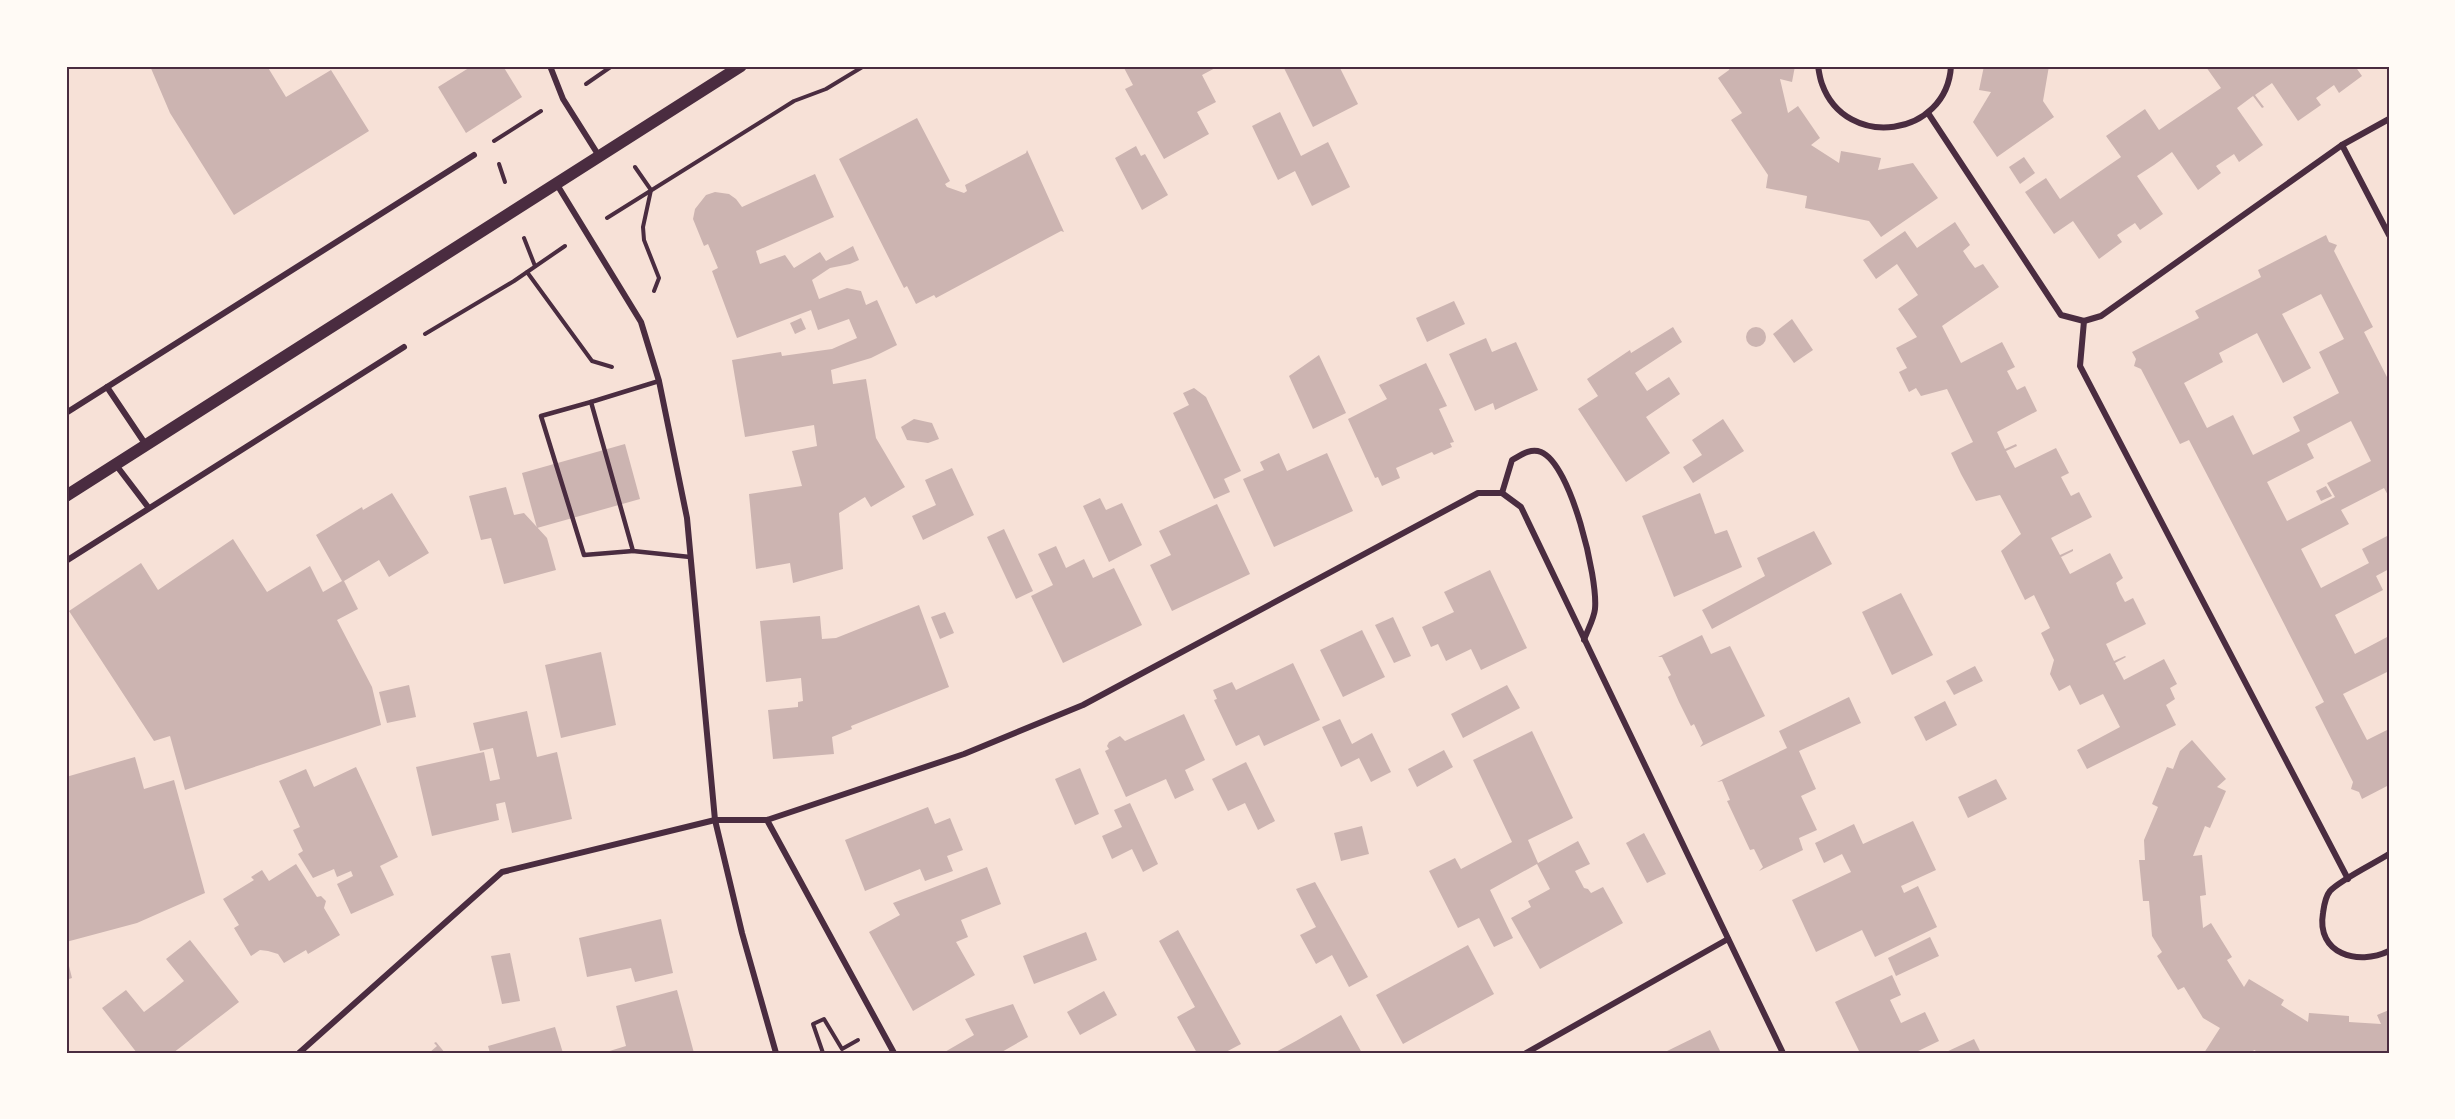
<svg xmlns="http://www.w3.org/2000/svg" width="2455" height="1119" font-family="Jost,sans-serif">
<rect width="100%" height="100%" fill="#f7e1d7"/>
<g fill="#ccb4b1" fill-rule="evenodd">
<path d="M150 66H267L286 97 331 70 369 131 234 215 170 113Z"/>
<path d="M472 66H503L522 97 466 133 438 87Z"/>
<path d="M1123 66H1219L1202 75 1216 102 1197 112 1209 134 1164 159 1125 89 1133 85Z"/>
<path d="M1283 66H1339L1358 104 1313 127Z"/>
<path d="M1730 66H1795L1792 82 1780 79 1788 113 1798 106 1820 138 1811 145 1839 163 1841 151 1881 158 1878 170 1913 163 1938 198 1881 237 1869 221 1805 208 1807 196 1766 188 1768 175 1731 120 1742 113 1718 78 1729 70Z"/>
<path d="M1984 66H2049L2043 101 2054 117 1997 157 1973 122 1991 92 1979 90Z"/>
<path d="M2208 66H2355L2362 76 2339 93 2334 85 2316 98 2321 105 2298 121 2272 83 2255 95 2264 107 2262 108 2253 96 2237 108 2263 145 2239 162 2234 154 2216 166 2221 173 2198 190 2172 152 2154 165 2137 176 2163 214 2140 230 2135 223 2117 235 2122 242 2099 259 2073 221 2054 234 2025 192 2046 178 2060 199 2121 157 2106 136 2145 109 2159 130 2221 88 2206 67Z"/>
<path d="M1280 112 1301 156 1328 142 1350 187 1312 206 1295 171 1278 180 1252 126Z"/>
<path d="M917 118 950 181 945 184 947 187 964 193 967 191 965 185 1026 153 1027 150 1064 232 1061 231 936 298 934 295 916 304 907 286 904 288 839 159Z"/>
<path d="M1136 146 1141 156 1145 154 1168 195 1142 210 1115 158Z"/>
<path d="M2024 157 2035 173 2020 184 2009 167Z"/>
<path d="M815 174 834 217 756 251 760 264 785 255 794 268 820 252 826 261 853 246 859 260 850 264 830 268 812 280 819 299 847 288 861 291 866 305 877 300 897 345 871 358 831 370 833 384 866 379 876 438 905 487 871 507 865 497 839 513 843 569 793 583 790 563 756 569 749 494 802 486 792 451 817 446 814 425 745 437 732 360 781 352 782 356 832 349 857 338 849 319 818 330 811 310 737 338 712 271 718 268 708 244 704 246 693 219 695 209 706 195 715 192 729 194 736 199 742 207Z"/>
<path d="M1955 222 1970 245 1963 251 1969 260 1975 268 1983 264 1999 287 1942 326 1961 363 2002 342 2015 367 2007 371 2017 390 2025 386 2037 411 1997 432 2005 449 2016 444 2017 446 2006 451 2015 468 2056 448 2069 473 2061 477 2071 496 2079 492 2092 517 2051 538 2060 555 2073 549V551L2061 557 2070 574 2110 553 2123 578 2116 583 2120 593 2125 602 2133 598 2146 624 2106 644 2114 661 2125 656 2126 657 2115 663 2124 680 2164 659 2177 684 2170 688 2175 699 2166 705 2176 725 2087 769 2077 750 2120 727 2103 694 2080 705 2070 685 2059 691 2050 674 2054 660 2041 633 2050 628 2034 595 2025 600 2001 551 2021 534 2000 495 1976 501 1961 474 1951 453 1973 442 1947 389 1921 396 1916 388 1909 392 1899 372 1907 368 1896 348 1917 337 1898 309 1918 295 1897 264 1876 279 1863 260 1905 231 1917 248Z"/>
<path d="M2326 235 2329 242 2337 245 2334 251 2373 327 2364 332 2389 381V497L2384 488 2341 510 2349 524 2301 549 2321 588 2369 563 2362 549 2389 535V569L2376 576 2383 590 2335 615 2355 654 2389 636V671L2343 694 2367 740 2389 729V785L2362 799 2359 792 2351 789 2353 782 2315 707 2324 702 2257 571 2189 440 2180 444 2141 369 2134 366 2136 359 2132 352 2199 318 2195 311 2261 277 2258 270ZM2321 294 2344 339 2319 352 2339 393 2293 417 2300 431 2253 455 2233 415 2207 428 2184 383 2223 362 2219 353 2257 333 2283 383 2311 368 2282 314ZM2351 421 2371 461 2327 483 2335 497 2287 521 2267 482 2314 458 2307 444Z"/>
<path d="M1454 301 1465 324 1427 342 1416 318Z"/>
<path d="M801 318 806 329 795 334 790 323Z"/>
<path d="M1792 319 1813 350 1794 363 1773 334Z"/>
<circle cx="1756" cy="337" r="10"/>
<path d="M1673 327 1682 342 1635 373 1647 391 1669 377 1680 394 1646 417 1670 453 1626 482 1578 409 1598 396 1587 379 1630 350 1631 353Z"/>
<path d="M1486 338 1492 352 1516 342 1538 390 1495 410 1493 403 1475 411 1449 354Z"/>
<path d="M1319 355 1346 413 1313 429 1289 376Z"/>
<path d="M1426 363 1447 406 1439 409 1454 442 1450 443 1452 447 1434 455 1432 452 1396 468 1400 478 1382 486 1378 477 1375 478 1348 419 1387 399 1379 385Z"/>
<path d="M1194 388 1206 397 1241 471 1224 479 1230 492 1214 499 1173 413 1189 405 1183 393Z"/>
<path d="M914 419 932 423 939 439 928 443 907 440 901 427Z"/>
<path d="M1723 419 1744 451 1693 483 1683 467 1702 455 1692 440Z"/>
<path d="M625 444 640 499 537 528 522 473Z"/>
<path d="M1279 453 1287 471 1327 453 1353 511 1274 547 1243 479 1264 470 1260 462Z"/>
<path d="M952 468 974 515 923 540 912 516 936 505 925 480Z"/>
<path d="M2326 486 2332 496 2321 501 2316 491Z"/>
<path d="M506 487 514 515 524 513 547 538 556 570 504 584 491 538 481 540 469 496Z"/>
<path d="M392 493 429 553 389 577 379 560 344 581 358 609 337 620 372 687 381 725 185 790 170 736 154 741 69 611 141 563 158 590 233 539 267 592 310 566 323 592 342 581 316 535 362 507 363 510Z"/>
<path d="M1700 493 1715 534 1727 530 1742 567 1674 597 1642 516Z"/>
<path d="M1100 498 1106 510 1122 503 1142 545 1109 562 1083 506Z"/>
<path d="M1217 504 1250 574 1172 611 1150 565 1171 555 1159 531Z"/>
<path d="M1004 529 1033 591 1016 599 987 537Z"/>
<path d="M1814 531 1832 564 1712 629 1702 610 1765 576 1757 558Z"/>
<path d="M1056 546 1066 568 1084 559 1093 578 1114 568 1142 625 1063 663 1031 596 1053 585 1038 554Z"/>
<path d="M1490 570 1527 648 1481 670 1471 649 1446 661 1438 644 1431 647 1422 627 1454 612 1444 592Z"/>
<path d="M1901 593 1933 655 1892 675 1862 612Z"/>
<path d="M919 605 949 687 851 726 852 729 832 737 834 754 773 759 768 710 798 707V702L803 701 801 678 766 682 760 621 820 616 822 639 836 638Z"/>
<path d="M945 612 954 633 940 639 931 617Z"/>
<path d="M1393 617 1411 656 1394 663 1375 625Z"/>
<path d="M1362 630 1385 677 1343 697 1320 650Z"/>
<path d="M1702 635 1711 654 1730 646 1765 716 1700 747 1703 743 1694 724 1691 726 1679 702 1668 677 1671 675 1662 657H1658Z"/>
<path d="M601 652 616 725 561 738 545 665Z"/>
<path d="M1293 663 1320 720 1264 746 1259 735 1236 746 1214 700 1217 699 1213 690 1232 682 1236 690Z"/>
<path d="M1975 666 1983 681 1954 695 1946 681Z"/>
<path d="M409 685 416 717 387 723 379 692Z"/>
<path d="M1507 685 1520 708 1463 738 1451 714Z"/>
<path d="M1849 697 1861 723 1799 751 1816 789 1801 796 1817 830 1799 838 1803 850 1759 871 1763 867 1754 849 1750 850 1727 801 1730 800 1722 781 1717 782 1787 748 1779 731Z"/>
<path d="M1945 701 1957 725 1926 741 1914 717Z"/>
<path d="M527 711 537 757 557 752 572 819 512 833 505 802 496 804 499 820 432 836 416 767 484 752 490 781 500 779 493 748 480 751 473 723Z"/>
<path d="M1184 714 1205 760 1185 770 1194 790 1175 799 1166 779 1126 797 1105 751 1109 749 1107 746 1109 742 1120 736 1125 741Z"/>
<path d="M1340 719 1352 744 1372 733 1391 772 1371 782 1359 758 1341 767 1322 727Z"/>
<path d="M1532 731 1573 818 1528 840 1538 863 1578 841 1590 864 1575 871 1584 888 1588 889 1591 893 1603 887 1623 923 1540 969 1511 918 1531 907 1528 901 1550 889 1537 864 1490 890 1513 938 1494 947 1479 918 1458 928 1429 871 1455 858 1461 869 1512 842 1473 760Z"/>
<path d="M2192 740 2226 779 2217 787 2226 791 2210 828 2205 826 2193 856 2202 855 2206 895 2200 896 2203 928 2211 923 2232 957 2227 960 2244 987 2249 979 2284 1000 2281 1005 2308 1022 2309 1013 2349 1016V1022L2381 1024 2377 1015 2389 1010V1053H2260L2254 1050 2252 1053H2204L2220 1028 2203 1018 2184 987 2178 990 2157 956 2162 952 2152 936 2149 901H2143L2139 860H2145L2144 840 2158 807 2152 804 2167 767 2173 769 2180 751Z"/>
<path d="M1444 750 1453 767 1417 787 1408 769Z"/>
<path d="M135 757 144 789 174 780 205 893 137 923 66 942V777Z"/>
<path d="M1246 762 1275 821 1258 830 1245 803 1228 811 1212 779Z"/>
<path d="M356 767 398 857 380 866 394 895 351 914 337 884 353 876 351 871 337 877 334 869 313 878 298 854 303 851 293 830 300 827 279 781 306 769 314 787Z"/>
<path d="M1080 768 1099 814 1075 825 1055 779Z"/>
<path d="M1996 779 2007 799 1968 818 1958 797Z"/>
<path d="M1130 803 1158 864 1143 872 1132 849 1112 859 1102 836 1122 827 1114 810Z"/>
<path d="M928 807 935 824 950 818 963 850 947 856 953 871 925 881 920 869 865 891 845 840Z"/>
<path d="M1913 821 1936 870 1901 886 1904 893 1918 886 1937 927 1875 957 1862 930 1816 952 1792 900 1851 872 1842 854 1824 863 1815 843 1854 824 1863 844Z"/>
<path d="M1362 826 1369 854 1341 861 1334 833Z"/>
<path d="M1644 833 1666 874 1647 883 1626 843Z"/>
<path d="M296 864 317 897 321 896 326 901 324 908 340 935 308 954 306 950 284 963 278 954 268 951 260 950 251 956 234 928 239 925 223 899 254 880 251 877 262 870 269 881Z"/>
<path d="M987 867 1001 904 961 920 968 937 956 942 975 975 913 1011 869 932 900 915 893 903Z"/>
<path d="M1315 882 1368 977 1349 987 1332 955 1316 964 1300 935 1316 927 1296 889Z"/>
<path d="M661 919 673 973 635 982 631 968 587 977 579 938Z"/>
<path d="M1178 930 1241 1044 1224 1053H1197L1177 1017 1195 1007 1159 941Z"/>
<path d="M1086 932 1097 960 1034 984 1023 956Z"/>
<path d="M1930 937 1939 956 1896 976 1888 958Z"/>
<path d="M190 940 239 1002 173 1053H137L102 1008 126 990 144 1012 164 997 184 981 166 959Z"/>
<path d="M1468 945 1494 994 1403 1044 1376 995Z"/>
<path d="M510 953 520 1001 502 1004 491 956Z"/>
<path d="M67 958 72 978 66 980V959Z"/>
<path d="M1892 975 1901 995 1890 1000 1901 1023 1925 1012 1939 1041 1914 1053H1860L1835 1002Z"/>
<path d="M677 990 694 1053H603L626 1046 616 1006Z"/>
<path d="M1104 991 1117 1015 1080 1035 1067 1012Z"/>
<path d="M1013 1004 1028 1037 1000 1053H943L974 1035 965 1019Z"/>
<path d="M1341 1015 1362 1053H1274L1296 1041Z"/>
<path d="M555 1027 563 1053H490L488 1046Z"/>
<path d="M1710 1030 1721 1053H1663Z"/>
<path d="M1974 1039 1981 1053H1944Z"/>
<path d="M436 1042 441 1048 445 1053H429L437 1046 434 1043Z"/>
</g>
<g fill="none" stroke-linecap="round" stroke-linejoin="round">
<g stroke="#4a2c40" stroke-width="4">
<path d="M586 84 612 66"/>
<path d="M494 141 541 111"/>
<path d="M499 164 505 182"/>
<path d="M635 167 651 190 643 227 644 240 659 278 654 291"/>
<path d="M607 218 794 101 826 89 864 66"/>
<path d="M524 238 535 266"/>
<path d="M527 272 592 361 612 367"/>
<path d="M425 334 514 281 565 246"/>
<path d="M823 1053 813 1024 824 1019 842 1049 858 1040"/>
</g>
<g stroke="#4a2c40" stroke-width="4.5">
<path d="M659 381 591 402 633 551 690 557"/>
<path d="M591 402 541 416 584 555 633 551"/>
</g>
<g stroke="#4a2c40" stroke-width="6">
<path d="M550 66 563 99 599 156"/>
<path d="M1818 66C1819 72 1820 79 1822 84 1846 151 1947 137 1951 66"/>
<path d="M1928 113 2061 315 2084 321"/>
<path d="M2342 145 2389 235"/>
<path d="M556 183 641 322 659 381 687 518 715 820 742 933 776 1053"/>
<path d="M107 387 146 445"/>
<path d="M66 413 474 155"/>
<path d="M116 465 148 507"/>
<path d="M1502 493 1521 507 1783 1053"/>
<path d="M1502 493 1512 460C1521 455 1530 448 1541 452 1571 464 1598 578 1595 609 1594 619 1587 631 1584 640"/>
<path d="M66 561 404 347"/>
<path d="M767 820 894 1053"/>
<path d="M2389 854C2375 863 2340 880 2330 891 2325 897 2324 906 2323 913 2316 954 2358 966 2389 951"/>
<path d="M2348 879 2080 366 2084 321 2101 316 2342 145 2389 119"/>
<path d="M299 1053 502 872 715 820H767L964 754 1083 705 1478 493H1502"/>
<path d="M1526 1053 1728 939"/>
</g>
<path stroke="#4a2c40" stroke-width="12" d="M66 496 741 66"/>
</g>
<rect width="2455" height="1119" fill="none" stroke="#fffaf5" stroke-width="135"/>
<rect x="68" y="68" width="2320" height="984" fill="none" stroke="#4a2c40" stroke-width="2"/>
</svg>
